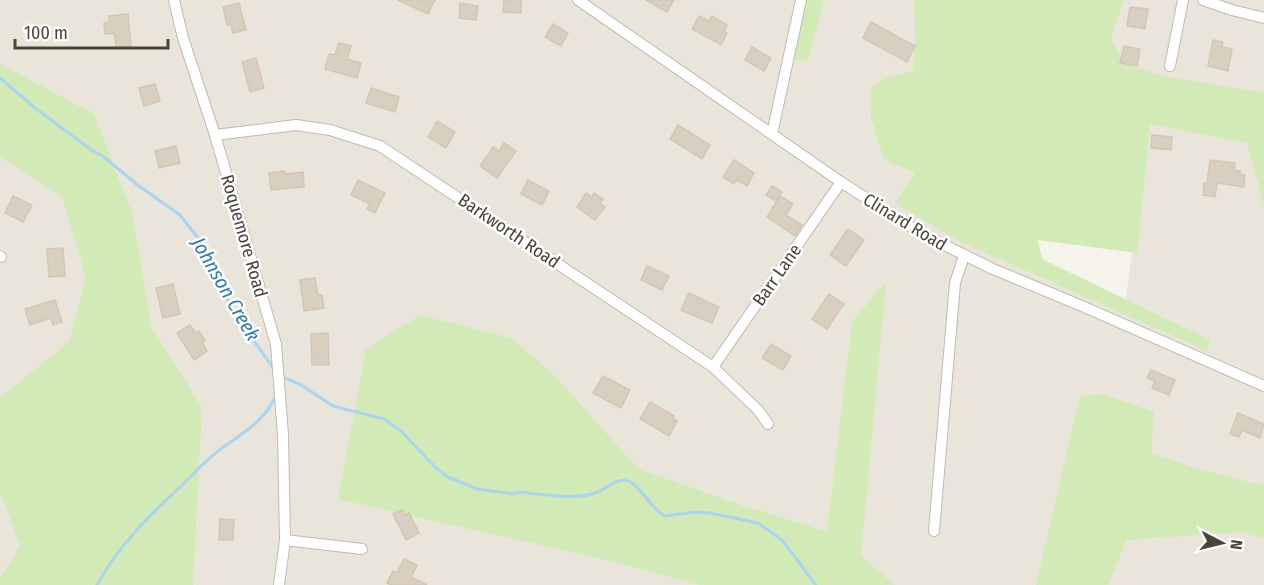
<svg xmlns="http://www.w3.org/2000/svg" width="1264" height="585" font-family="'Fira Sans Condensed',sans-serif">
<rect width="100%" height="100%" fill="#f6f3ec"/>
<path fill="#eae5da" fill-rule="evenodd" d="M0 0H1264V585H0ZM1153 96 1125 306 922 214Z"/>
<g fill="#d2eab5">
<path d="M806 0H824L808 60H791Z"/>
<path d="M914 0H1124L1111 37 1123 64 1174 78 1264 93V206L1247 143 1150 124 1137 253 1038 240 1042 259 1210 340 1207 351 959 241 895 203 915 173 884 159 871 119 870 89 884 79 913 71 915 36Z"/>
<path d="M0 64 94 114 132 213 152 328 202 408 193 585H0V579L20 546 0 491V398L69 342 86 278 62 196 0 156Z"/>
<path d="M886 281 861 556 895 585H699L619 563 338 499 366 350 420 315 511 338 556 377 638 469 741 505 827 532 852 322Z"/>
<path d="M1104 394 1154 412 1151 453 1195 468 1264 486V539L1241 532 1126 540 1108 585H1036L1080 396Z"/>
</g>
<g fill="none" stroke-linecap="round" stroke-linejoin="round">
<g stroke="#a9d4f2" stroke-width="3">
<path d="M0 78 35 108 90 149 104 157 139 186 180 215 202 243 217 271 228 300 237 317 274 369"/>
<path d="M281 376 301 385 333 406 384 419 401 431 435 467 448 477 477 489 514 494 518 492C543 494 574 501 598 492 609 487 618 475 632 483 645 492 650 508 665 516L695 512 710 513 758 523 782 540 816 585"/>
<path d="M97 585C118 546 148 517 180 487 190 478 199 467 210 458 235 435 259 430 276 396"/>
</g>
</g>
<g fill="#d8cfc1" stroke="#d3c7b4" stroke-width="1.5">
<path d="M398 0H435L428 14Z"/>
<path d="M504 0H521V13L503 12Z"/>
<path d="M646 0H674L667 12Z"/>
<path d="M239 3 246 30 233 33 231 24 227 25 223 7Z"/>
<path d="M460 3 478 6 476 20 459 18Z"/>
<path d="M1130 7 1148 9 1145 29 1127 26Z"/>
<path d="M128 14 131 46 116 48 114 33 105 34 104 23 109 22V16Z"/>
<path d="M699 16 709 21 712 16 727 25 724 31 727 33 721 45 692 29Z"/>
<path d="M871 22 915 46 907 62 863 38Z"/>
<path d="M553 24 568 33 561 46 545 37Z"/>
<path d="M1213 40 1223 42 1222 47 1232 49 1228 71 1208 66Z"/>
<path d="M339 43 351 46 347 59 361 63 357 78 325 69 329 54 335 55Z"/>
<path d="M1124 46 1140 49 1137 66 1120 63Z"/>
<path d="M752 47 771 58 764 71 745 60Z"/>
<path d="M256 58 264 88 250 92 242 62Z"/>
<path d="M155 84 160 101 144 106 139 88Z"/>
<path d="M371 88 399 97 395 112 366 103Z"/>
<path d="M437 121 455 132 446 148 428 137Z"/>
<path d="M678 125 710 145 702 159 670 139Z"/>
<path d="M1152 135 1172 137 1171 150 1151 148Z"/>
<path d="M504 143 516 151 497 178 480 166 493 147 499 151Z"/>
<path d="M176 146 180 163 159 168 155 151Z"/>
<path d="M734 160 754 173 747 186 737 180 734 184 723 177Z"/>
<path d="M1210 160 1235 163 1234 170 1240 171V174L1245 175 1244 187 1217 183 1215 197 1203 195 1204 183H1207Z"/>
<path d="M285 171V174L303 172 304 187 271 190 269 173Z"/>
<path d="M358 180 385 193 375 213 367 209 370 204 351 195Z"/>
<path d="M528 180 549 191 542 205 521 194Z"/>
<path d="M772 186 782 192 776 201 766 195Z"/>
<path d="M586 193 592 197 594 193 603 199 600 203 605 207 595 220 577 207Z"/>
<path d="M13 196 32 205 23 222 5 213Z"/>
<path d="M780 196 793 204 786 215 802 225 795 236 767 217Z"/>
<path d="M848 229 864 240 846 266 830 255Z"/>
<path d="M63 248 65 276 49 277 47 249Z"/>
<path d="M647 266 669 276 662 290 641 280Z"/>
<path d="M315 278 318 295H322L324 308 304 311 300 280Z"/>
<path d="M173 284 180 314 163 318 156 288Z"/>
<path d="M689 293 719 307 712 323 681 310Z"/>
<path d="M829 294 844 304 827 329 812 319Z"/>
<path d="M55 300 62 322 53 325 51 318 30 325 25 309Z"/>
<path d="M190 325 196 333 199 331 205 340 202 342 207 351 194 360 177 333Z"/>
<path d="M328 333 329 365H312L311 334Z"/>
<path d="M771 344 791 356 783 370 762 358Z"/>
<path d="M1151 370 1175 380 1169 395 1152 388 1155 381 1147 378Z"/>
<path d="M603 376 630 390 621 408 593 393Z"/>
<path d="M650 402 674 416 672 418 677 421 669 436 640 419Z"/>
<path d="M1238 413 1264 424 1260 438 1242 430 1239 437 1230 434Z"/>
<path d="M402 510 404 515 409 513 419 533 406 540 393 514Z"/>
<path d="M220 519 234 520 233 540H219Z"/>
<path d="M404 559 417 565 411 577 427 585H391L387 583 393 571 397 573Z"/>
</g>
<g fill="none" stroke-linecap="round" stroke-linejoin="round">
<defs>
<g id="minor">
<path d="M174 0 183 38 215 135 276 344 283 435 285 540 279 585"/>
<path d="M578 0 841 182 922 234 993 269 1082 306 1264 386"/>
<path d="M1203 0 1232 10 1264 18"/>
<path d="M1170 66 1183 0"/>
<path d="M772 134 801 0"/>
<path d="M215 135 296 125 330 130 380 146 713 367 758 410 768 424"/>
<path d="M0 256 1 257"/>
<path d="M713 367 841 182"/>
<path d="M934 531 955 283 964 256"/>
<path d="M285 540 362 549"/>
</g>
</defs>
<use href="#minor" stroke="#c2bbae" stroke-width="12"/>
<use href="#minor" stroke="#fff" stroke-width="10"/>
</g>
<g text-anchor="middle" stroke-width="5" stroke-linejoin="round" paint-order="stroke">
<g font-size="18" fill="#4b4439" stroke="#fff">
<text transform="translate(905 222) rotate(31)" y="6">Clinard Road</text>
<text transform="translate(509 231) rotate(34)" y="6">Barkworth Road</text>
<text transform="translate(244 236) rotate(74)" y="6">Roquemore Road</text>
<text transform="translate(777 275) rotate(-55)" y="6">Barr Lane</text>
</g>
<g font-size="20" font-style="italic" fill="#2e7ab2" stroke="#fff">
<text transform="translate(226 289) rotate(60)" y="7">Johnson Creek</text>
</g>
</g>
<g transform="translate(1222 543) rotate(97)" stroke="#ffffff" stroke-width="4.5" paint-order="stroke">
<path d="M0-4.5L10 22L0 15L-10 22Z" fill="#4b4439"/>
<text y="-9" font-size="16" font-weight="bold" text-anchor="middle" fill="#4b4439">N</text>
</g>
<path d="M15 39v9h153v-9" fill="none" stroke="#4b4439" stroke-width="3"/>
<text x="24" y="39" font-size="18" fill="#4b4439" stroke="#ffffff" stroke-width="4.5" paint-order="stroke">100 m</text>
</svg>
